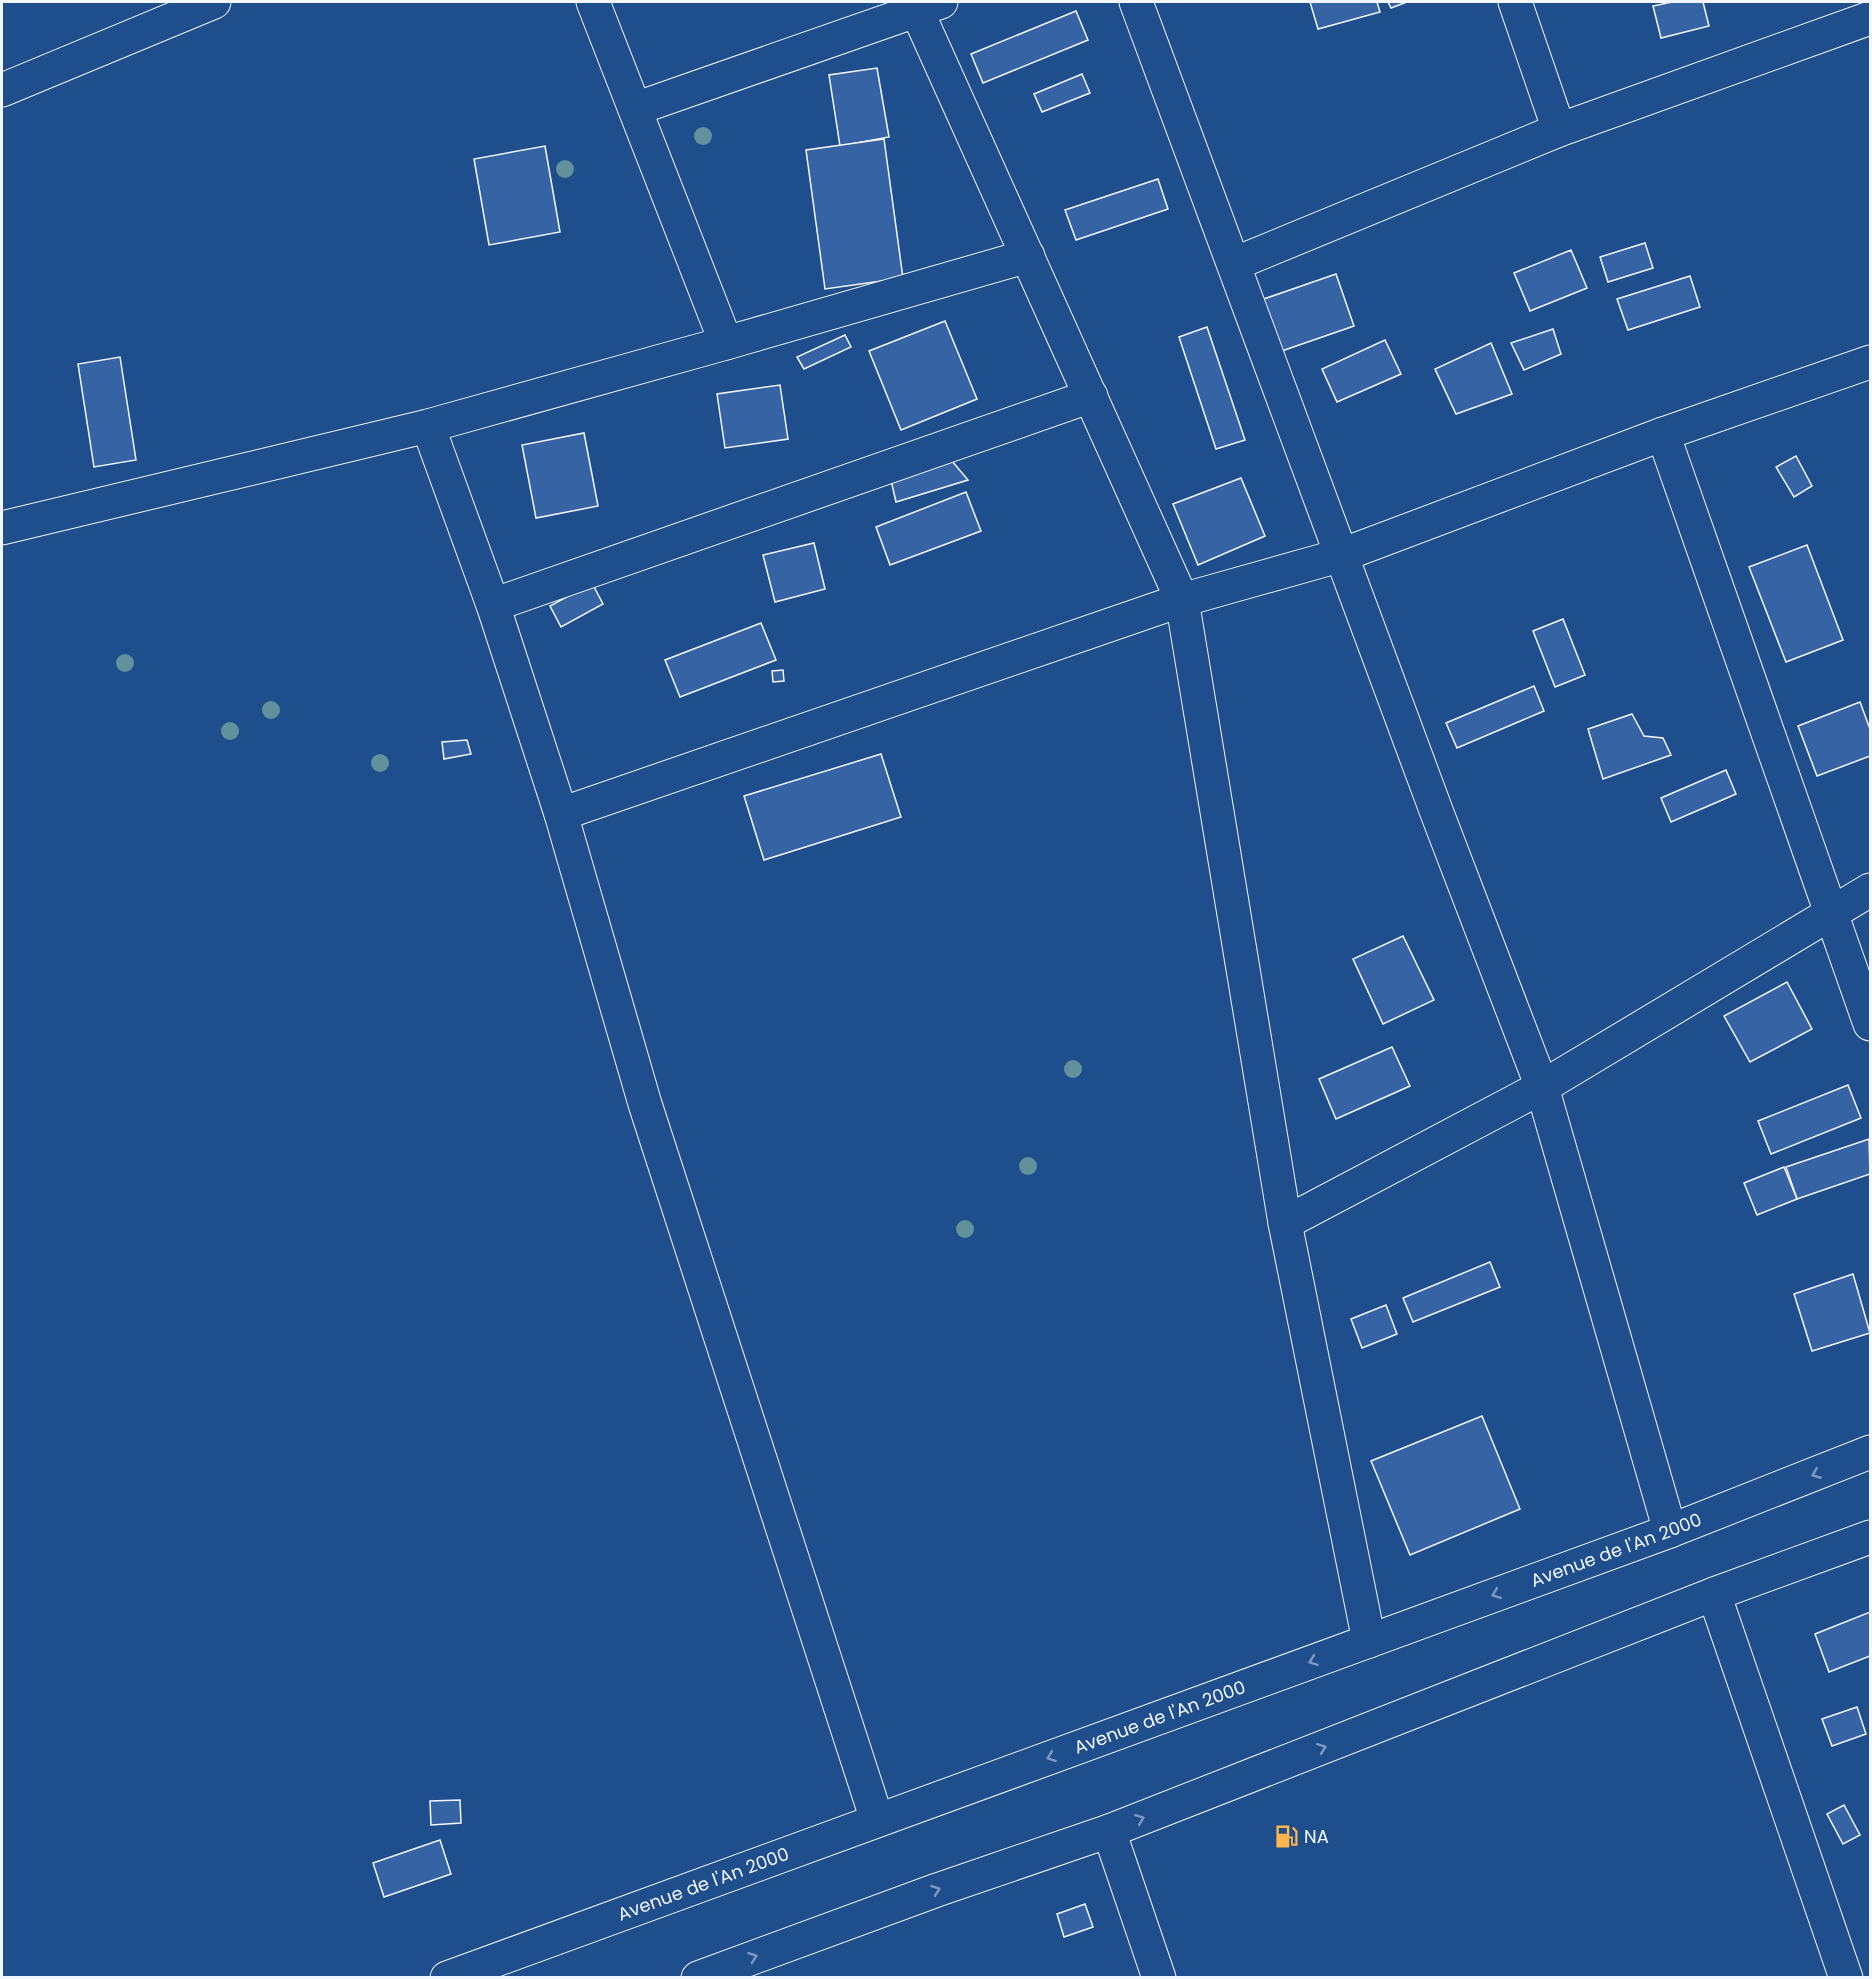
<svg xmlns="http://www.w3.org/2000/svg" width="1872" height="1979" font-family="Poppins,sans-serif">
<rect width="100%" height="100%" fill="#1f4e8c"/>
<g fill="#3563a3" stroke="#f2f6ff" stroke-width="1.5">
<path d="M1310 2H1377L1380 12 1318 29Z"/>
<path d="M1388 2H1407L1391 8Z"/>
<path d="M1672 2H1703L1709 26 1661 38 1653 6Z"/>
<path d="M1076 11 1088 40 983 83 971 54Z"/>
<path d="M877 68 889 137 840 146 829 75Z"/>
<path d="M1082 74 1090 93 1042 112 1034 94Z"/>
<path d="M884 139 903 278 825 289 806 150Z"/>
<path d="M545 146 560 232 489 245 474 159Z"/>
<path d="M1158 179 1168 209 1076 240 1065 210Z"/>
<path d="M1645 243 1653 268 1608 282 1600 257Z"/>
<path d="M1571 250 1587 288 1530 311 1514 273Z"/>
<path d="M1336 274 1354 326 1276 353 1258 301Z"/>
<path d="M1690 276 1700 307 1628 330 1617 299Z"/>
<path d="M945 321 977 399 901 430 869 351Z"/>
<path d="M1207 327 1245 440 1216 449 1179 337Z"/>
<path d="M1553 329 1561 354 1524 370 1511 343Z"/>
<path d="M845 335 851 347 804 369 797 357Z"/>
<path d="M1385 340 1401 374 1337 402 1322 369Z"/>
<path d="M1491 343 1512 394 1456 414 1435 369Z"/>
<path d="M120 357 136 460 94 467 78 364Z"/>
<path d="M780 385 788 439 725 448 717 394Z"/>
<path d="M584 433 598 506 536 518 522 445Z"/>
<path d="M1796 456 1812 486 1794 497 1776 467Z"/>
<path d="M952 461 968 480 896 502 891 480Z"/>
<path d="M1241 478 1265 536 1198 565 1173 504Z"/>
<path d="M966 492 981 531 890 565 876 527Z"/>
<path d="M814 543 825 589 775 602 763 555Z"/>
<path d="M1807 545 1843 640 1786 662 1749 567Z"/>
<path d="M592 583 603 604 561 627 550 606Z"/>
<path d="M1563 619 1585 675 1555 687 1533 631Z"/>
<path d="M761 623 776 660 680 697 665 660Z"/>
<path d="M783 670 784 681 773 682 772 671Z"/>
<path d="M1534 686 1544 711 1457 748 1446 723Z"/>
<path d="M1860 702 1870 729V756L1817 776 1798 726Z"/>
<path d="M1632 714 1644 736 1663 738 1671 755 1603 779 1588 729Z"/>
<path d="M467 740 471 754 444 759 442 742Z"/>
<path d="M881 754 901 817 764 860 744 796Z"/>
<path d="M1726 770 1736 794 1671 822 1661 798Z"/>
<path d="M1403 936 1434 1000 1383 1024 1353 959Z"/>
<path d="M1787 982 1812 1029 1750 1062 1724 1016Z"/>
<path d="M1392 1047 1410 1086 1336 1119 1319 1079Z"/>
<path d="M1848 1085 1861 1118 1771 1154 1758 1121Z"/>
<path d="M1869 1139 1870 1174 1797 1199 1786 1167Z"/>
<path d="M1784 1167 1797 1199 1757 1215 1744 1183Z"/>
<path d="M1490 1262 1500 1287 1413 1322 1403 1298Z"/>
<path d="M1853 1274 1870 1333 1812 1351 1794 1294Z"/>
<path d="M1386 1305 1397 1334 1362 1348 1351 1319Z"/>
<path d="M1482 1416 1520 1509 1410 1555 1371 1461Z"/>
<path d="M1870 1612V1656L1829 1672 1815 1634Z"/>
<path d="M1857 1707 1866 1734 1832 1746 1822 1719Z"/>
<path d="M460 1800 461 1823 431 1825 430 1801Z"/>
<path d="M1844 1805 1860 1835 1843 1844 1827 1814Z"/>
<path d="M440 1840 451 1874 384 1897 373 1863Z"/>
<path d="M1085 1904 1093 1927 1064 1937 1057 1914Z"/>
</g>
<g fill="none" stroke-linecap="round" stroke-linejoin="round">
<defs>
<g id="minor">
<path d="M593 2 726 343"/>
<path d="M913 2 1182 600 1285 1223 1369 1641"/>
<path d="M1136 2 1437 813 1542 1087 1670 1531"/>
<path d="M1515 2 1559 130"/>
<path d="M2 90 214 2"/>
<path d="M635 109 941 2"/>
<path d="M1234 264 1559 130 1870 18"/>
<path d="M428 426 493 605 561 814 645 1104 877 1820"/>
<path d="M1663 434 1870 1024"/>
<path d="M2 528 428 426 726 343 1028 256"/>
<path d="M493 605 1091 396"/>
<path d="M561 814 1182 600 1342 555 1663 434 1870 362"/>
<path d="M1285 1223 1542 1087 1870 890"/>
<path d="M1714 1594 1846 1978"/>
<path d="M1109 1831 1159 1978"/>
</g>
<g id="major">
<path id="s1" d="M447 1978 1670 1531 1870 1452"/>
<path d="M698 1978 937 1890 1109 1831 1714 1594 1870 1537"/>
</g>
</defs>
<use href="#minor" stroke="#f2f6ff" stroke-width="35"/>
<use href="#major" stroke="#f2f6ff" stroke-width="35"/>
<use href="#minor" stroke="#1f4e8c" stroke-width="33"/>
<use href="#major" stroke="#1f4e8c" stroke-width="33"/>
</g>
<g fill="#61919a">
<circle cx="703" cy="136" r="9"/>
<circle cx="565" cy="169" r="9"/>
<circle cx="125" cy="663" r="9"/>
<circle cx="271" cy="710" r="9"/>
<circle cx="230" cy="731" r="9"/>
<circle cx="380" cy="763" r="9"/>
<circle cx="1073" cy="1069" r="9"/>
<circle cx="1028" cy="1166" r="9"/>
<circle cx="965" cy="1229" r="9"/>
</g>
<defs><path id="oneway-chevron" d="M-2-3.5L2.5 0L-2 3.5" fill="none" stroke-width="1.6" stroke-linecap="round" stroke-linejoin="round" transform="scale(1.5)"/></defs>
<g stroke="#7e9ac0">
<use href="#oneway-chevron" transform="translate(1816 1474) rotate(158)"/>
<use href="#oneway-chevron" transform="translate(1496 1594) rotate(160)"/>
<use href="#oneway-chevron" transform="translate(1313 1661) rotate(160)"/>
<use href="#oneway-chevron" transform="translate(1322 1748) rotate(-21)"/>
<use href="#oneway-chevron" transform="translate(1051 1757) rotate(160)"/>
<use href="#oneway-chevron" transform="translate(1140 1819) rotate(-21)"/>
<use href="#oneway-chevron" transform="translate(936 1890) rotate(-20)"/>
<use href="#oneway-chevron" transform="translate(753 1957) rotate(-20)"/>
</g>
<defs>
<symbol id="fuel-bare" viewBox="-9 -9 18 18"><path d="M-5.5-6h7V0h2V4h1.3V-2.5L3-4.5l.8-.8L6-3V5H2.5V1h-1V6h-7ZM-4.2-4.7v3.2H.2V-4.7Z" fill="#ffb74d" stroke="#1f4e8c" stroke-width="2.5" paint-order="stroke"/></symbol>
</defs>
<g fill-rule="evenodd">
<use href="#fuel-bare" x="1270" y="1820" width="33" height="33"/>
</g>
<g text-anchor="middle" stroke-width="4.5" stroke-linejoin="round" paint-order="stroke">
<g font-size="18" fill="#f2f6ff" stroke="#1f4e8c">
<text dy="6" stroke="none"><textPath href="#s1" startOffset="1245">Avenue de l'An 2000</textPath></text>
<text dy="6" stroke="none"><textPath href="#s1" startOffset="759">Avenue de l'An 2000</textPath></text>
<text dy="6" stroke="none"><textPath href="#s1" startOffset="273">Avenue de l'An 2000</textPath></text>
</g>
<g font-size="18" fill="#f2f6ff" stroke="#1f4e8c" text-anchor="start">
<text x="1304" y="1843">NA</text>
</g>
</g>
<rect width="1872" height="1979" fill="none" stroke="#f2f6ff" stroke-width="6"/>
</svg>
